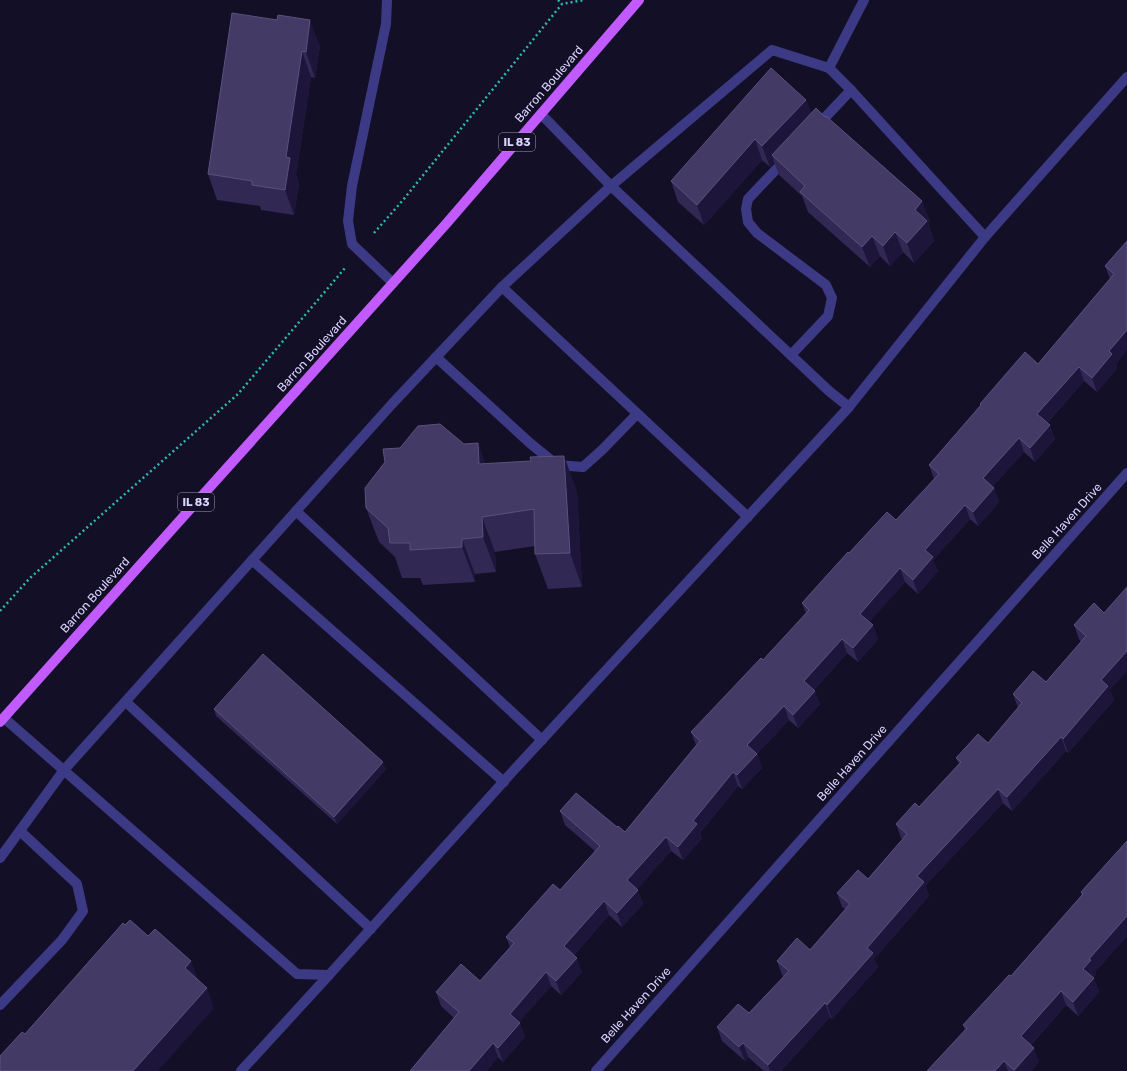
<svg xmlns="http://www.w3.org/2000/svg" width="1127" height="1071" font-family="Rubik,sans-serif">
<rect width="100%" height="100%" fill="#130f26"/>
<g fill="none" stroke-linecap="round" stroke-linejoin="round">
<g stroke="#2fb8b0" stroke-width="2.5" stroke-dasharray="2 3" stroke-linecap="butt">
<path d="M558 0 562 4"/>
<path d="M374 233 403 200 562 4 584 0"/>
<path d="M0 611 30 578 238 394 345 268"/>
</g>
<g stroke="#3d3a85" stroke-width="10">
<path d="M387 0 386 24 352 186 348 221 352 244 393 283"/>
<path d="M541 114 611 186 829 391 849 407"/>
<path d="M818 125 851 90"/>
<path d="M785 160 748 199 746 209 748 222 757 233 826 285 832 298 828 316 791 355"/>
<path d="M985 237 1127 77"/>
<path d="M502 287 748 517"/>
<path d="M436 357 531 444 557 465 583 467 602 450 637 414"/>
<path d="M296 511 542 740"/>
<path d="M252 560 504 782"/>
<path d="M126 702 371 929"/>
<path d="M4 718 297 974 329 975 514 770 849 407 985 237 851 90 829 68 864 0"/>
<path d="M0 858 64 770 392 404 502 287 611 186 772 50 829 68"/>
<path d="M0 1005 62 940 83 911 77 884 20 831"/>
<path d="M241 1071 329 975"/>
<path d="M596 1071 1127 473"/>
</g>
<path stroke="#c25bff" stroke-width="10" d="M0 722 174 527 446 224 639 0"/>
</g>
<g fill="#312854">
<path d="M232 13 320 46 315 78 311 77 296 175 299 184 294 215 261 210 260 206 217 200 208 174Z"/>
<path d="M806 100 811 113 930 221 928 223 934 241 914 263 903 252 890 266 880 256 870 267 808 212 802 196 779 175 774 162 770 167 762 160 704 225 678 202 671 181Z"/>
<path d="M1127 241V350L1116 364 1117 368 1097 392 1084 381 1047 423 1055 439 1035 462 1024 452 993 486 994 488 999 502 978 526 970 519 933 560 938 571 918 594 905 582 869 622 878 639 858 662 847 653 814 690 820 704 798 728 789 720 757 754 762 768 742 789 738 786 700 833 702 838 683 860 671 851 637 889 643 904 622 927 609 915 574 955 582 972 561 995 551 986 519 1022 525 1037 503 1062 498 1057 487 1071H410L454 1018 441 1006 436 992 480 981 510 947 506 937 560 890 595 851 565 825 560 811 617 827 625 832 696 745 691 732 763 660 806 614 802 603 849 553 896 520 934 479 929 465 980 406V404L1038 364 1110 279 1105 266Z"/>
<path d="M478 443 485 464 577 491 582 587 548 589 535 554V546L495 552 496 572 475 574V582L423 585 420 578H402L395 557 379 542 366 508 400 448Z"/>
<path d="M1094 603 1110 690 1114 700 1068 753 1066 751 1012 811 1003 803 925 886 929 896 874 959 878 967 832 1019 830 1017 781 1071H764L748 1057 745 1061 722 1041 717 1027 749 1013 784 977 782 975 777 961 810 950 845 909 842 907 837 893 868 879 903 839 901 838 896 824 919 807 959 764 956 758 988 743 1018 708 1013 694 1046 682 1081 642 1079 639 1074 625Z"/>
<path d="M214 709 386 769 337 824 216 716Z"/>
<path d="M1127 841V936L1095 972 1096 974 1093 977 1099 992 1078 1016 1066 1005 1031 1045 1039 1062 1031 1071H927L965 1030 963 1025 1011 976 1082 895 1081 892Z"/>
</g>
<g fill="#1d163a">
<path d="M310 20 320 46 315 78 306 52Z"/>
<path d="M302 51 311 77 296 175 299 184 294 215 285 190 286 157Z"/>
<path d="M806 100 814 120 772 155 774 162 770 167 762 146Z"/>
<path d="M755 139 762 160 704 225 697 205Z"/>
<path d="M922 201 930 221 928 223 934 241 914 263 907 243 915 210Z"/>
<path d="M895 232 903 252 890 266 883 246Z"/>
<path d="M872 236 880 256 870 267 862 247Z"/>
<path d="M1127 330V350L1116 364 1117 368 1097 392 1092 378 1109 351Z"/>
<path d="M1079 367 1084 381 1042 428 1037 414Z"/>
<path d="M1050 425 1055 439 1035 462 1030 448Z"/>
<path d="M1019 438 1024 452 988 492 983 478Z"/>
<path d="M478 443 490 478 479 464Z"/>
<path d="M564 456 577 491 582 587 570 553Z"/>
<path d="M994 488 999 502 978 526 973 512Z"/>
<path d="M965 505 970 519 933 560 938 571 918 594 913 580 925 550Z"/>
<path d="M482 517 495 552 496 572 483 537Z"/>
<path d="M462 539 475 574V582L462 547Z"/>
<path d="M900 568 905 582 865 627 860 614Z"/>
<path d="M873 625 878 639 858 662 853 648Z"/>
<path d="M842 639 847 653 809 695 804 681Z"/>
<path d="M1127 651V671L1110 690 1114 700 1068 753 1063 739 1101 680Z"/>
<path d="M815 691 820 704 798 728 793 715Z"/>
<path d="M784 706 789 720 757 754 762 768 742 789 737 775 747 745Z"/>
<path d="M1061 737 1066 751 1012 811 1007 797Z"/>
<path d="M383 762 386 769 337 824 334 817Z"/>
<path d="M733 772 738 786 700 833 702 838 683 860 678 847 693 821Z"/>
<path d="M998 789 1003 803 925 886 929 896 874 959 878 967 832 1019 827 1005 917 876Z"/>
<path d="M666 837 671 851 633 894 627 880Z"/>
<path d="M638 890 643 904 622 927 617 913Z"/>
<path d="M604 901 609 915 569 960 564 946Z"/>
<path d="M1127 916V936L1095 972 1096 974 1088 982 1083 969 1089 959Z"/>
<path d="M577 958 582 972 561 995 556 981Z"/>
<path d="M191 961 199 981 185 968Z"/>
<path d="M546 972 551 986 515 1027 510 1014Z"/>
<path d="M1094 978 1099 992 1078 1016 1073 1002Z"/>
<path d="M207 988 214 1008 158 1071H133Z"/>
<path d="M1061 991 1066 1005 1026 1050 1021 1036Z"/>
<path d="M825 1003 830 1017 781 1071H770L768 1065Z"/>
<path d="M520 1023 525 1037 503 1062 498 1048Z"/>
<path d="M493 1043 498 1057 487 1071H469Z"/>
<path d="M743 1043 748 1057 745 1061 739 1047Z"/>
<path d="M1034 1048 1039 1062 1031 1071H1015Z"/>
<path d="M1004 1061 1008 1071H995Z"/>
</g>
<g fill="#433a66" stroke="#5a527e">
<path d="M232 13 277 20 278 15 310 20 306 52 302 51 286 157 290 158 285 190 252 185V181L208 174Z"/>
<path d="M771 68 806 100 762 146 755 139 697 205 671 181Z"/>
<path d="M816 108 825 117 826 116 922 201 915 210 927 221 907 243 895 232 883 246 872 236 862 247 800 192 805 186 772 155Z"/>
<path d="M1127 241V330L1109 351 1112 354 1092 378 1079 367 1037 414 1050 425 1030 448 1019 438 983 478 994 488 973 512 965 505 925 550 933 557 913 580 900 568 860 614 873 625 853 648 842 639 804 681 815 691 793 715 784 706 747 745 757 754 737 775 733 772 693 821 697 824 678 847 666 837 627 880 638 890 617 913 604 901 564 946 577 958 556 981 546 972 510 1014 520 1023 498 1048 493 1043 469 1071H410L459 1012 436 992 461 964 480 981 514 943 506 937 553 884 560 890 600 846 560 811 576 793 617 827 618 826 625 832 700 741 691 732 761 658 763 660 809 610 802 603 848 552 849 553 887 512 896 520 939 474 929 465 981 405 980 404 1025 352 1038 364 1114 274 1105 266Z"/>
<path d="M440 424 464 444 478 443 479 464 531 461 530 457 564 456 570 553 535 554 534 509 482 517 483 537 462 539V547L410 550V543H390L388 528 366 508 365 488 385 462 383 449 400 448 418 426Z"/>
<path d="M1127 587V651L1101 680 1108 686 1063 739 1061 737 1007 797 998 789 917 876 924 882 867 948 873 953 827 1005 825 1003 768 1065 743 1043 739 1047 717 1027 738 1004 749 1013 789 971 777 961 797 938 810 950 850 904 837 893 858 870 868 879 907 834 896 824 915 803 919 807 961 762 956 758 978 734 988 743 1022 703 1013 694 1033 671 1046 682 1086 636 1074 625 1094 603 1104 613Z"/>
<path d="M263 654 383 762 334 817 214 709Z"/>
<path d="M1127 841V916L1089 959 1091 960 1083 969 1094 978 1073 1002 1061 991 1021 1036 1034 1048 1014 1070 1004 1061 995 1071H927L967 1028 963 1025 1009 975 1011 976 1083 894 1081 892Z"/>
<path d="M130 920 148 936 155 929 191 961 185 968 207 988 133 1071H0V1056L22 1032 25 1034 123 923 125 925Z"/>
</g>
<g text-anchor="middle" stroke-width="3" stroke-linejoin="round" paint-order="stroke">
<g fill="#130f26" stroke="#9e99be" stroke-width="1">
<rect x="499" y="133" width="36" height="18" rx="3"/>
<rect x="178" y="493" width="36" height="18" rx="3"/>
</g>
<g font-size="11" font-weight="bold" fill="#d9d4ff">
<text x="517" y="146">IL 83</text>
<text x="196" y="506">IL 83</text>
</g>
<g font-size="12" fill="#d9d4ff" stroke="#130f26">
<text transform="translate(549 84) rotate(-49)" y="4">Barron Boulevard</text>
<text transform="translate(312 354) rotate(-48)" y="4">Barron Boulevard</text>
<text transform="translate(1067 521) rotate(-48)" y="4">Belle Haven Drive</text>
<text transform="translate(95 595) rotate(-48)" y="4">Barron Boulevard</text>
<text transform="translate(852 763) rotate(-48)" y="4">Belle Haven Drive</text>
<text transform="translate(636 1005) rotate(-48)" y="4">Belle Haven Drive</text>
</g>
</g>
</svg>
